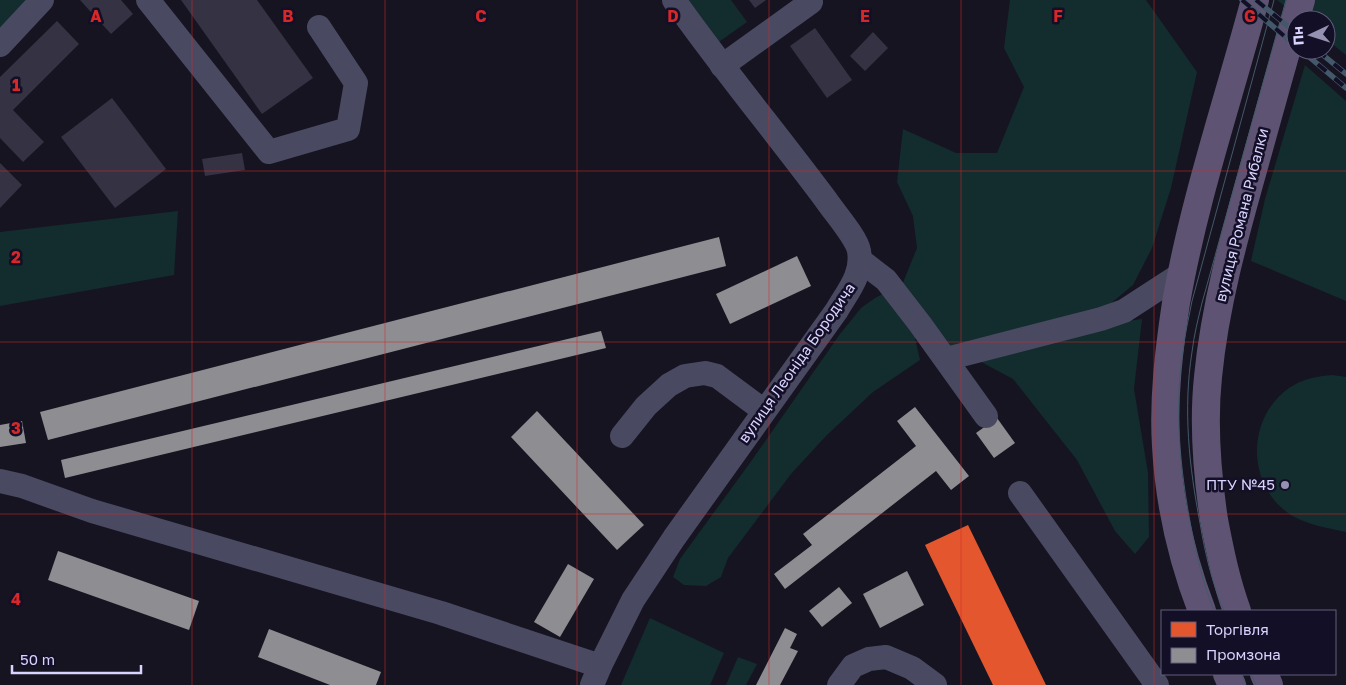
<svg xmlns="http://www.w3.org/2000/svg" width="1346" height="685" font-family="'Golos Text',sans-serif">
<rect width="100%" height="100%" fill="#161421"/>
<g fill="#132c2d">
<path d="M0 0H42L0 45Z"/>
<path d="M674 0H731L747 22 709 49Z"/>
<path d="M1010 0H1146L1197 72 1171 188 1152 248 1133 285 1104 309 952 349 915 338 920 360 873 392 826 436 791 474 728 558 721 577 706 586 684 585 673 577 680 559 752 460 840 334 861 308 875 298 883 294 900 290 917 248 913 216 897 182 903 129 956 153H997L1024 87 1004 48Z"/>
<path d="M1277 0H1346V55L1326 39V20H1302Z"/>
<path d="M1305 65 1346 101V301L1251 261 1265 199Z"/>
<path d="M178 211 174 275 0 306V232Z"/>
<path d="M1142 319 1134 389 1148 473 1149 537 1135 554 1115 531 1077 460 1013 379 970 356 1119 322Z"/>
<path d="M1333 375 1346 377V532C1327 528 1308 525 1291 515 1246 486 1246 418 1289 388 1302 379 1317 376 1333 375Z"/>
<path d="M650 618 724 653 710 685H621Z"/>
<path d="M738 657 757 664 746 685H726Z"/>
</g>
<path fill="#e4572e" d="M968 525 1046 685H993L925 545Z"/>
<g fill="#8d8d92">
<path d="M719 237 726 266 48 440 40 412Z"/>
<path d="M797 256 811 286 730 324 716 294Z"/>
<path d="M601 331 606 348 65 478 61 460Z"/>
<path d="M915 407 969 476 951 490 936 471 785 589 774 574 812 545 803 534 916 446 897 421Z"/>
<path d="M537 411 644 525 617 550 511 437Z"/>
<path d="M997 418 1015 443 994 458 976 433Z"/>
<path d="M22 421 26 443 0 447V425Z"/>
<path d="M58 551 199 601 189 630 48 580Z"/>
<path d="M568 564 594 579 560 637 534 622Z"/>
<path d="M907 571 924 605 880 628 863 594Z"/>
<path d="M839 587 852 603 822 627 809 611Z"/>
<path d="M785 628 797 634 790 648 798 651 780 685H756Z"/>
<path d="M269 629 381 672 376 685H330L258 657Z"/>
</g>
<g fill="#343243">
<path d="M80 0H121L133 14 111 34Z"/>
<path d="M181 0H257L313 78 262 114Z"/>
<path d="M749 0H766L755 8Z"/>
<path d="M57 21 79 44 13 110 44 142 23 162 0 138V77Z"/>
<path d="M815 28 852 80 827 98 790 46Z"/>
<path d="M873 32 888 48 865 71 850 56Z"/>
<path d="M112 98 166 169 115 208 61 137Z"/>
<path d="M242 153 245 170 205 176 202 159Z"/>
<path d="M0 163 22 185 0 208Z"/>
</g>
<g fill="none" stroke-linecap="round" stroke-linejoin="round">
<g stroke="#4a4962" stroke-width="24">
<path d="M148 0 269 152 348 129 356 83 319 27"/>
<path d="M0 45 42 0"/>
<path d="M722 66 811 2 810 0"/>
<path d="M860 260 886 280 920 324 986 416"/>
<path d="M946 359 1101 319 1124 311 1181 274"/>
<path d="M622 436 646 406 669 385 685 376 705 373 717 376 764 411"/>
<path d="M0 481 22 486 92 511 441 613 600 666"/>
<path d="M1020 493 1157 685"/>
<path d="M592 685 600 666 633 600 674 538 837 310C848 291 863 274 859 251 857 238 834 212 826 200 776 133 722 68 674 0"/>
<path d="M839 685 853 666 869 659 886 657 912 668 935 685"/>
</g>
<g stroke="#5e5373" stroke-width="28">
<path d="M1202 611C1182 559 1169 502 1166 446 1163 398 1169 350 1176 303 1194 200 1228 101 1255 0"/>
<path d="M1237 611C1226 581 1220 551 1214 520 1207 473 1203 424 1208 377 1215 304 1235 234 1255 163 1270 109 1285 54 1301 0"/>
<path d="M1227 674 1232 685"/>
<path d="M1264 674 1269 685"/>
</g>
<g stroke="#43596b" stroke-width="1">
<path d="M1214 611C1203 584 1197 556 1191 527 1180 469 1174 409 1183 350 1185 333 1189 317 1192 301L1274 0"/>
<path d="M1224 611C1212 583 1205 553 1200 523 1189 466 1183 409 1192 352 1194 335 1198 319 1202 303L1286 0"/>
<path d="M1241 674 1246 685"/>
<path d="M1251 674 1256 685"/>
</g>
<defs>
<g id="rail">
<path d="M1242 0 1296 46"/>
<path d="M1256 0 1296 33"/>
<path d="M1301 50 1346 88"/>
<path d="M1317 50 1346 74"/>
</g>
</defs>
<use href="#rail" stroke="#43596b" stroke-width="5.5"/>
<use href="#rail" stroke="#130f26" stroke-width="4" stroke-dasharray="11" stroke-linecap="butt"/>
</g>
<path fill="none" stroke="#d62828" stroke-width="1" stroke-opacity="0.55" d="M192 0V685M385 0V685M577 0V685M769 0V685M961 0V685M1154 0V685M0 171H1346M0 342H1346M0 514H1346"/>
<circle fill="#9591b1" stroke="#130f26" stroke-width="2" cx="1285" cy="485" r="5"/>
<g text-anchor="middle" stroke-width="5" stroke-linejoin="round" paint-order="stroke">
<g font-size="15" fill="#d9d4ff" stroke="#130f26">
<text transform="translate(1242 215) rotate(-76)" y="5">вулиця Романа Рибалки</text>
<text transform="translate(797 363) rotate(-55)" y="5">вулиця Леоніда Бородича</text>
</g>
<g font-size="15" fill="#d9d4ff" stroke="#130f26" text-anchor="end">
<text x="1275" y="490">ПТУ №45</text>
</g>
</g>
<g font-size="16" text-anchor="middle" font-weight="bold" fill="#d62828" stroke="#130f26" stroke-width="5" stroke-linejoin="round" paint-order="stroke">
<text x="96" y="22">A</text>
<text x="288" y="22">B</text>
<text x="481" y="22">C</text>
<text x="673" y="22">D</text>
<text x="865" y="22">E</text>
<text x="1058" y="22">F</text>
<text x="1250" y="22">G</text>
<text x="16" y="91">1</text>
<text x="16" y="263">2</text>
<text x="16" y="434">3</text>
<text x="16" y="605">4</text>
</g>
<rect x="1161" y="610" width="175" height="65" fill="#130f26" stroke="#625e7d"/>
<rect x="1171" y="622" width="25" height="15" fill="#e4572e" stroke="#625e7d"/>
<text x="1206" y="635" font-size="15" fill="#d9d4ff">Торгівля</text>
<rect x="1171" y="648" width="25" height="15" fill="#8d8d92" stroke="#625e7d"/>
<text x="1206" y="660" font-size="15" fill="#d9d4ff">Промзона</text>
<g transform="translate(1311 35) rotate(266)"><circle r="24" fill="#130f26" stroke="#625e7d"/>
<path d="M0-4L9 19L0 12L-9 19Z" fill="#9591b1"/>
<text y="-8" font-size="14" font-weight="bold" text-anchor="middle" fill="#d9d4ff">Пн</text>
</g>
<path d="M12 665v8h129v-8" fill="none" stroke="#d9d4ff" stroke-width="2.5"/>
<text x="20" y="665" font-size="15" fill="#d9d4ff" stroke="#130f26" stroke-width="4" paint-order="stroke">50 m</text>
</svg>
